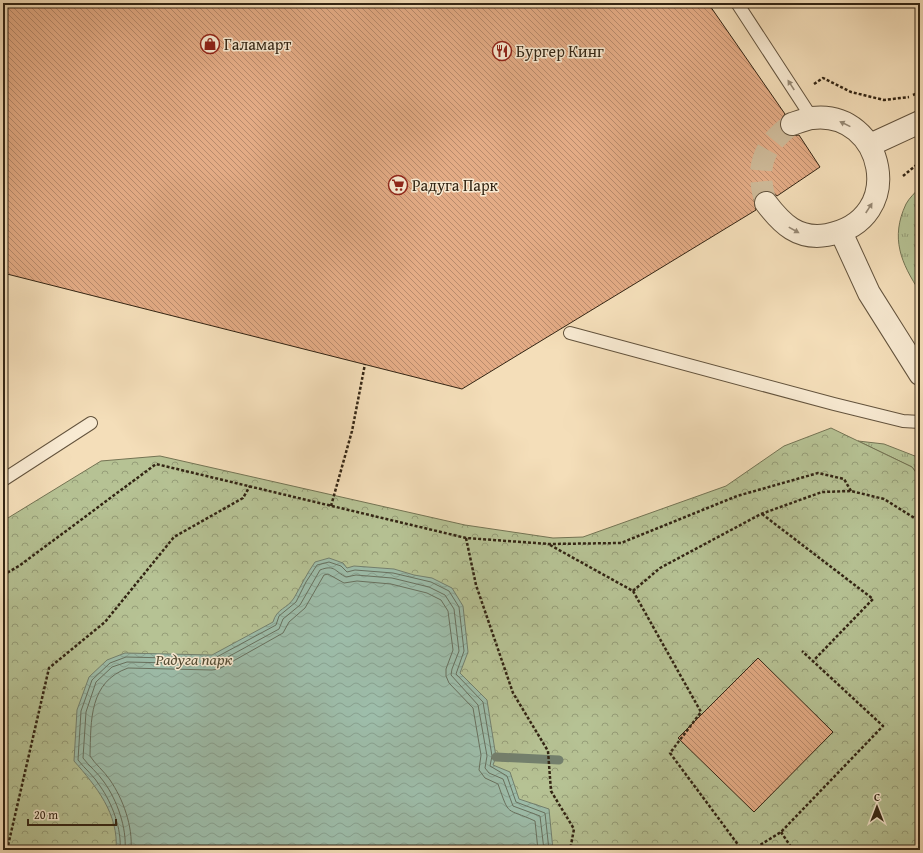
<svg xmlns="http://www.w3.org/2000/svg" width="923" height="853" font-family="'Gentium Book Plus',serif">
<defs>
<pattern id="grass-tufts" width="24" height="20" patternUnits="userSpaceOnUse"><rect width="24" height="20" fill="#b6c294"/><path d="M3 7l-1-3M5 7V3M7 7l1-3M15 17l-1-3M17 17v-4M19 17l1-3" fill="none" stroke="#959d78"/></pattern>
<pattern id="forest-crowns" width="20" height="18" patternUnits="userSpaceOnUse"><rect width="20" height="18" fill="#b6c294"/><path d="M2 6a3 3 0 1 1 6 0M12 15a3 3 0 1 1 6 0" fill="none" stroke="#959d78"/></pattern>
<pattern id="water-waves" width="16" height="10" patternUnits="userSpaceOnUse"><rect width="16" height="10" fill="#9dbdaa"/><path d="M0 5q4-4 8 0t8 0" fill="none" stroke="#88a291"/></pattern>
<pattern id="building-back-hatch" width="6" height="6" patternUnits="userSpaceOnUse"><rect width="6" height="6" fill="#e3ab85"/><path d="M-1 5l2 2M0 0l6 6M5-1l2 2" fill="none" stroke="#b98b6c"/></pattern>
</defs>
<rect width="100%" height="100%" fill="#f4deb9"/>
<filter id="stains"><feTurbulence type="fractalNoise" baseFrequency=".005" numOctaves="4"/><feColorMatrix values="0 0 0 0 .2 0 0 0 0 .09 0 0 0 0 .02 0 0 0 .5 -.17"/></filter>
<radialGradient id="worn" r=".72"><stop offset=".6" stop-color="#630" stop-opacity="0"/><stop offset="1" stop-color="#630" stop-opacity=".3"/></radialGradient>
<g fill="url(#grass-tufts)" stroke="#747454">
<path d="M920 187V220L915 235 920 245V292C901 263 890 238 906 204 909 198 916 192 920 187Z"/>
<path d="M858 441 884 444 920 458V478L912 467Z"/>
</g>
<path fill="url(#forest-crowns)" stroke="#747454" d="M831 428 912 467 920 478V850H3V521L101 461 160 456 465 525 553 538 583 537 726 486 784 446Z"/>
<path fill="url(#water-waves)" stroke="#73806e" d="M329 558 343 563 347 568 354 566 394 569 414 575 432 578 452 588 463 606 468 652 460 673 487 700 496 757 493 765 510 772 519 799 549 809 553 850H116C119 814 96 786 74 761L77 710 89 677 107 660 125 653 212 655 273 622C277 608 287 609 294 598 301 586 307 573 315 562Z"/>
<g fill="none" stroke-linecap="round" stroke-linejoin="round">
<g stroke="#68715f" stroke-width="1">
<path d="M120 850C122 829 112 803 100 786 94 776 85 769 78 760L81 711 92 680 110 663 126 657 213 659 276 625 279 616 296 602 306 582 317 565 329 562 341 566 347 572 355 570 393 573 431 582 449 591 459 607 464 651 456 674 483 702 492 756 490 766 507 776 516 802 545 813 549 850"/>
<path d="M125 850C127 828 117 800 104 782 98 773 89 766 83 758L86 712 96 682 112 667 127 662 215 664 279 629 283 619 300 605 320 570C335 564 335 572 346 577L356 575 392 578 429 587 445 595 454 609 459 651 452 669 451 675 478 705 487 756 485 768 489 773 503 779 513 806 540 816 544 850"/>
<path d="M131 850C133 826 123 799 110 780 104 771 95 764 90 756 91 720 89 682 128 668L212 670 219 669 283 633 289 622 305 608 324 575 328 574 344 583 357 581 391 584 427 593 441 600 448 611 453 650 446 669V676L449 683 473 708 481 755 479 770 485 778 498 784C510 818 505 807 535 821L538 850"/>
</g>
<path stroke="#73806e" stroke-width="9" d="M496 757 559 760"/>
</g>
<g fill="url(#building-back-hatch)" stroke="#332514">
<path d="M3 3H708L785 114 780 122V128L783 133 790 136 799 135 820 167 777 196 770 191H764L759 193 754 199 756 210 462 389 3 273Z"/>
<path d="M758 658 833 732 754 812 678 738Z"/>
</g>
<g fill="none" stroke-linecap="round" stroke-linejoin="round">
<path stroke="#cdb998" stroke-width="22" stroke-dasharray="22 11" stroke-linecap="butt" d="M766 203C755 168 762 146 792 124"/>
<defs>
<g id="lane">
<path d="M737 3 812 118"/>
<path d="M570 333 834 404 903 421 920 422"/>
<path d="M3 480 91 423"/>
</g>
<g id="street">
<path d="M870 145 920 122"/>
<path d="M766 203C782 224 798 240 827 235 909 220 884 109 812 118 806 119 798 122 792 124"/>
<path d="M841 232 869 293 920 374"/>
</g>
</defs>
<use href="#lane" stroke="#63533d" stroke-width="14"/>
<use href="#street" stroke="#63533d" stroke-width="24"/>
<g stroke="#332514" stroke-width="2.5" stroke-dasharray="3 2" stroke-linecap="butt">
<path d="M814 84 823 78 851 92 884 100 909 97"/>
<path d="M913 95 920 92"/>
<path d="M903 176 920 162"/>
<path d="M331 506 352 431 365 364"/>
<path d="M762 514 873 599 814 660"/>
<path d="M466 538 476 585 513 693 548 751 551 791 574 829 570 850"/>
<path d="M550 545 633 591 701 712 670 753 742 850"/>
<path d="M3 575 19 566 156 464 466 538 549 544 621 543 737 496 818 473 844 479 851 491"/>
<path d="M633 591 660 568 761 514 822 492 851 491 884 499 916 519 920 526"/>
<path d="M781 832 793 850"/>
<path d="M7 850 49 668 105 622 174 537 243 498 250 486"/>
<path d="M752 850 781 832 883 726 802 651"/>
</g>
<use href="#lane" stroke="#f8ead2" stroke-width="12"/>
<use href="#street" stroke="#f8ead2" stroke-width="22"/>
</g>
<defs><path id="oneway-solid" d="M-6-.8H1V-3.2L6.5 0L1 3.2V.8H-6Z"/></defs>
<g fill="#968873">
<use href="#oneway-solid" transform="translate(791 85) rotate(-123)"/>
<use href="#oneway-solid" transform="translate(845 124) rotate(-154)"/>
<use href="#oneway-solid" transform="translate(869 208) rotate(-57)"/>
<use href="#oneway-solid" transform="translate(794 230) rotate(29)"/>
</g>
<defs>
<symbol id="shop-ring" viewBox="-11 -11 22 22"><circle r="9.5" fill="#f8ead2" stroke="#8f2418" stroke-width="1.5"/><path d="M-5-2.5h2.3a2.7 3.5 0 0 1 5.4 0H5L5.5 6h-11ZM-1.5-2.5h3a1.5 2.3 0 0 0-3 0Z" fill="#8f2418"/></symbol>
<symbol id="restaurant-ring" viewBox="-11 -11 22 22"><circle r="9.5" fill="#f8ead2" stroke="#8f2418" stroke-width="1.5"/><path d="M-5-6h1v4h1v-4h1v4h1v-4h1v5L-1.5 .5V6h-2V.5L-5-1ZM5-6V6H3V1.5H1.5Q1.5-4 5-6Z" fill="#8f2418"/></symbol>
<symbol id="supermarket-ring" viewBox="-11 -11 22 22"><circle r="9.5" fill="#f8ead2" stroke="#8f2418" stroke-width="1.5"/><path d="M-6-5.5h2.5l.6 2H6L4.5 2H-2.5L-4.4-4H-6ZM-1.5 3.2a1.3 1.3 0 1 0 .1 0ZM3 3.2a1.3 1.3 0 1 0 .1 0Z" fill="#8f2418"/></symbol>
</defs>
<g fill-rule="evenodd">
<use href="#shop-ring" x="199" y="33" width="22" height="22"/>
<use href="#restaurant-ring" x="491" y="40" width="22" height="22"/>
<use href="#supermarket-ring" x="387" y="174" width="22" height="22"/>
</g>
<g text-anchor="middle" stroke-width="3" stroke-linejoin="round" paint-order="stroke">
<g font-size="16" fill="#332514" stroke="#f8ead2" text-anchor="start">
<text x="224" y="50">Галамарт</text>
<text x="516" y="57">Бургер Кинг</text>
<text x="412" y="191">Радуга Парк</text>
</g>
<g font-size="16" font-style="italic" fill="#544c34" stroke="#f8ead2">
<text x="194" y="665">Радуга парк</text>
</g>
</g>
<rect width="923" height="853" fill="none" stroke="#f4deb9" stroke-width="16"/>
<rect x="4" y="4" width="915" height="845" fill="none" stroke="#332514" stroke-width="2"/>
<rect x="8" y="8" width="907" height="837" fill="none" stroke="#332514"/>
<g transform="translate(877 807)" stroke="#f8ead2" stroke-width="3" paint-order="stroke">
<path d="M0-3L7 15L0 10L-7 15Z" fill="#332514"/>
<text y="-6" font-size="11" font-weight="bold" text-anchor="middle" fill="#332514">С</text>
</g>
<path d="M28 819v6h88v-6" fill="none" stroke="#332514" stroke-width="2"/>
<text x="34" y="819" font-size="12" fill="#332514" stroke="#f8ead2" stroke-width="3" paint-order="stroke">20 m</text>
<rect width="100%" height="100%" filter="url(#stains)"/>
<rect width="100%" height="100%" fill="url(#worn)"/>
</svg>
